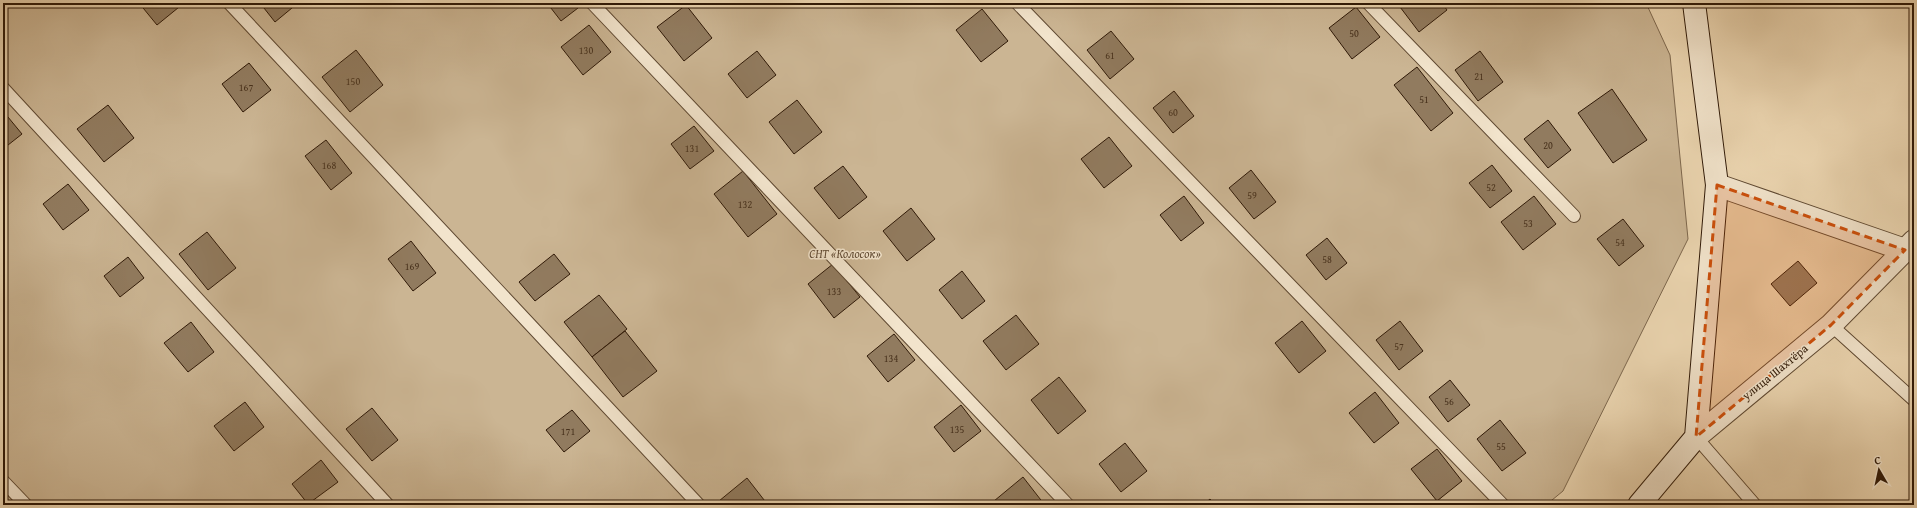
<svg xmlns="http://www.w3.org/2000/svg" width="1917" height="508" font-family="'Gentium Book Plus',serif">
<rect width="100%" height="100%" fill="#ebd5b0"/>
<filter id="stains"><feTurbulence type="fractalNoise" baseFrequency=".005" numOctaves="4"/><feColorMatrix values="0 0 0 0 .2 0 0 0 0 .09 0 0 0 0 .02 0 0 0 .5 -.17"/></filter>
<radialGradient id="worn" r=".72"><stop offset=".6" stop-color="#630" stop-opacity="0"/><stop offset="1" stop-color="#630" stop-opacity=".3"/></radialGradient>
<path fill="#cbb593" stroke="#7d674d" d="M3 3H1646L1670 55 1688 239 1563 491 1546 505H3Z"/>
<g fill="#917b5f" stroke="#2f1907">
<path d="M139 3H184L157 25Z"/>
<path d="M260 3H298L275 22Z"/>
<path d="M547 3H574L578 8 561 21Z"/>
<path d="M1397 3H1442L1447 10 1419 32Z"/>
<path d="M686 5 712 38 684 61 657 27Z"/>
<path d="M1356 7 1380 37 1352 59 1329 28Z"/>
<path d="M982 9 1008 41 981 62 956 30Z"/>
<path d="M589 25 611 52 583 75 561 47Z"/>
<path d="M1111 31 1134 59 1110 79 1087 50Z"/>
<path d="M356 50 383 85 350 112 322 77Z"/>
<path d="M757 51 776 75 747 98 728 74Z"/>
<path d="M1480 51 1503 82 1478 101 1455 70Z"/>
<path d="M249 63 271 90 243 112 222 84Z"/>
<path d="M1417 67 1453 113 1431 131 1394 85Z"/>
<path d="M1612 89 1647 140 1613 163 1578 113Z"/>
<path d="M1174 91 1194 116 1173 133 1153 108Z"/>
<path d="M797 100 822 132 794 154 769 122Z"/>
<path d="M108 105 134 138 104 162 77 129Z"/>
<path d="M3 111 22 134 3 149Z"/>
<path d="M1548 120 1571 150 1548 168 1524 139Z"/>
<path d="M694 126 714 151 690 169 671 144Z"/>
<path d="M1109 137 1132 166 1104 188 1081 159Z"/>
<path d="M326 140 352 173 331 190 305 156Z"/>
<path d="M1492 165 1512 191 1490 208 1469 183Z"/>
<path d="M843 166 867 197 839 219 814 188Z"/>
<path d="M1251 170 1276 202 1254 219 1229 188Z"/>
<path d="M743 171 777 214 748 237 714 194Z"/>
<path d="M68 184 89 210 63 230 43 204Z"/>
<path d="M1184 196 1204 223 1181 241 1160 215Z"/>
<path d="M1534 196 1556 224 1523 250 1501 222Z"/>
<path d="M911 208 935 239 907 261 883 231Z"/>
<path d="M1623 219 1644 246 1619 266 1597 239Z"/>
<path d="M207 232 236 268 208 290 179 254Z"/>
<path d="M1327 238 1347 263 1326 280 1306 255Z"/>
<path d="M411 241 436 273 413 291 388 259Z"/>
<path d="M554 254 570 274 535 301 519 282Z"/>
<path d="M128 257 144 278 120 297 104 276Z"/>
<path d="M1798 261 1817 283 1790 306 1771 284Z"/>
<path d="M833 264 860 297 834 318 808 284Z"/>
<path d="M962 271 985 301 962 319 939 290Z"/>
<path d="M599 295 627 329 592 357 564 322Z"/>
<path d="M1016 315 1039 344 1006 370 983 341Z"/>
<path d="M1302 321 1326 351 1299 373 1275 343Z"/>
<path d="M1400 321 1423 351 1399 370 1376 340Z"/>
<path d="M191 322 214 352 188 372 164 343Z"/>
<path d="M625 331 657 371 623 397 592 357Z"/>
<path d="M894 334 915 360 888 382 867 356Z"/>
<path d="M1059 377 1086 411 1058 434 1031 400Z"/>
<path d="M1450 380 1470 405 1448 422 1429 397Z"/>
<path d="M1375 392 1399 423 1374 443 1349 413Z"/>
<path d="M245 402 264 427 234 451 214 426Z"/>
<path d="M961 405 981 431 954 452 934 427Z"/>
<path d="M372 408 398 440 372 461 346 429Z"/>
<path d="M572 410 590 431 564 452 546 430Z"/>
<path d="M1500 420 1526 453 1502 471 1477 439Z"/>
<path d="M1125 443 1147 471 1121 492 1099 464Z"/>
<path d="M1437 449 1462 481 1437 501 1411 469Z"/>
<path d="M321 460 338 482 308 504 292 484Z"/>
<path d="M1023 477 1044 504 997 505 994 501Z"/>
<path d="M747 478 768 505H722L719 501Z"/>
<path d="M1210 499 1215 505H1203Z"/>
</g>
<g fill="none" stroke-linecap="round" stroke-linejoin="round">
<defs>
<g id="service">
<path d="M229 3 699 505"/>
<path d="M592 3 1068 505"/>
<path d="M1017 3 1503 505"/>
<path d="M1368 3 1574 216"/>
<path d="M3 88 388 505"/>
<path d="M1831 325 1914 400"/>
<path d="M1696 437 1755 505"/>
<path d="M3 481 26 505"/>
</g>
<path id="minor" d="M1717 185 1905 250"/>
<path id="tertiary" d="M1696 437 1831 325 1914 241"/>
<path id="secondary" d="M1639 505 1696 437 1717 185 1694 3"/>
</defs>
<use href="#service" stroke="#5e4831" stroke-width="14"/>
<use href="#minor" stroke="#5e4831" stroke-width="24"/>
<use href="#tertiary" stroke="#5e4831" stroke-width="24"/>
<use href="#secondary" stroke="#2f1907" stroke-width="24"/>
<use href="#service" stroke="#f2e4cc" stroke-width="12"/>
<use href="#minor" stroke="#f2e4cc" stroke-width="22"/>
<use href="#tertiary" stroke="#f2e4cc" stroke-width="22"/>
<use href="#secondary" stroke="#f2e4cc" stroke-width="22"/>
</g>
<path fill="#cc4f0b" fill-opacity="0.2" stroke="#cc4f0b" stroke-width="3" stroke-dasharray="8 5" stroke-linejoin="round" d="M1717 185 1905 250 1831 325 1696 437Z"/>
<g text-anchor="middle" stroke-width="3" stroke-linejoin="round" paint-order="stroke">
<g font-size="10" fill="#48321d">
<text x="1354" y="37">50</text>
<text x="586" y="54">130</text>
<text x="1110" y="59">61</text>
<text x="1479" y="80">21</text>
<text x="353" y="85">150</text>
<text x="246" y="91">167</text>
<text x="1424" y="103">51</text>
<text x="1173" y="116">60</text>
<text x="1548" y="149">20</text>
<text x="692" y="152">131</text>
<text x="329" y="169">168</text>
<text x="1491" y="191">52</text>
<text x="1252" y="199">59</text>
<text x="745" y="208">132</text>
<text x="1528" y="227">53</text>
<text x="1620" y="246">54</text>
<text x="1327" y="263">58</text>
<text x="412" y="270">169</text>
<text x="834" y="295">133</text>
<text x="1399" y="350">57</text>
<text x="891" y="362">134</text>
<text x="1449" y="405">56</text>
<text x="957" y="433">135</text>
<text x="568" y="435">171</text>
<text x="1501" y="450">55</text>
</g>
<g font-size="12" font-style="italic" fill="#5e4831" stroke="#f2e4cc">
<text x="845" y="258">СНТ «Колосок»</text>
</g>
<g font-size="12" fill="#2f1907" stroke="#f2e4cc">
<text transform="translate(1775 372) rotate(-39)" y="4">улица Шахтёра</text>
</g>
</g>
<rect width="1917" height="508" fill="none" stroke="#ebd5b0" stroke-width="16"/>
<rect x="4" y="4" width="1909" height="500" fill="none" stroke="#2f1907" stroke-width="2"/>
<rect x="8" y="8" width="1901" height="492" fill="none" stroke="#2f1907"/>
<g transform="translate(1879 470) rotate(351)" stroke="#f2e4cc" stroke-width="3" paint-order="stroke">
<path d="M0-3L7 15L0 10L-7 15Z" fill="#2f1907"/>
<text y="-6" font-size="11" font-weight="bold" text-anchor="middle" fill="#2f1907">С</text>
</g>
<rect width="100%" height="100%" filter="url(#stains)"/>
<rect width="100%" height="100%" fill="url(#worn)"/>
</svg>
